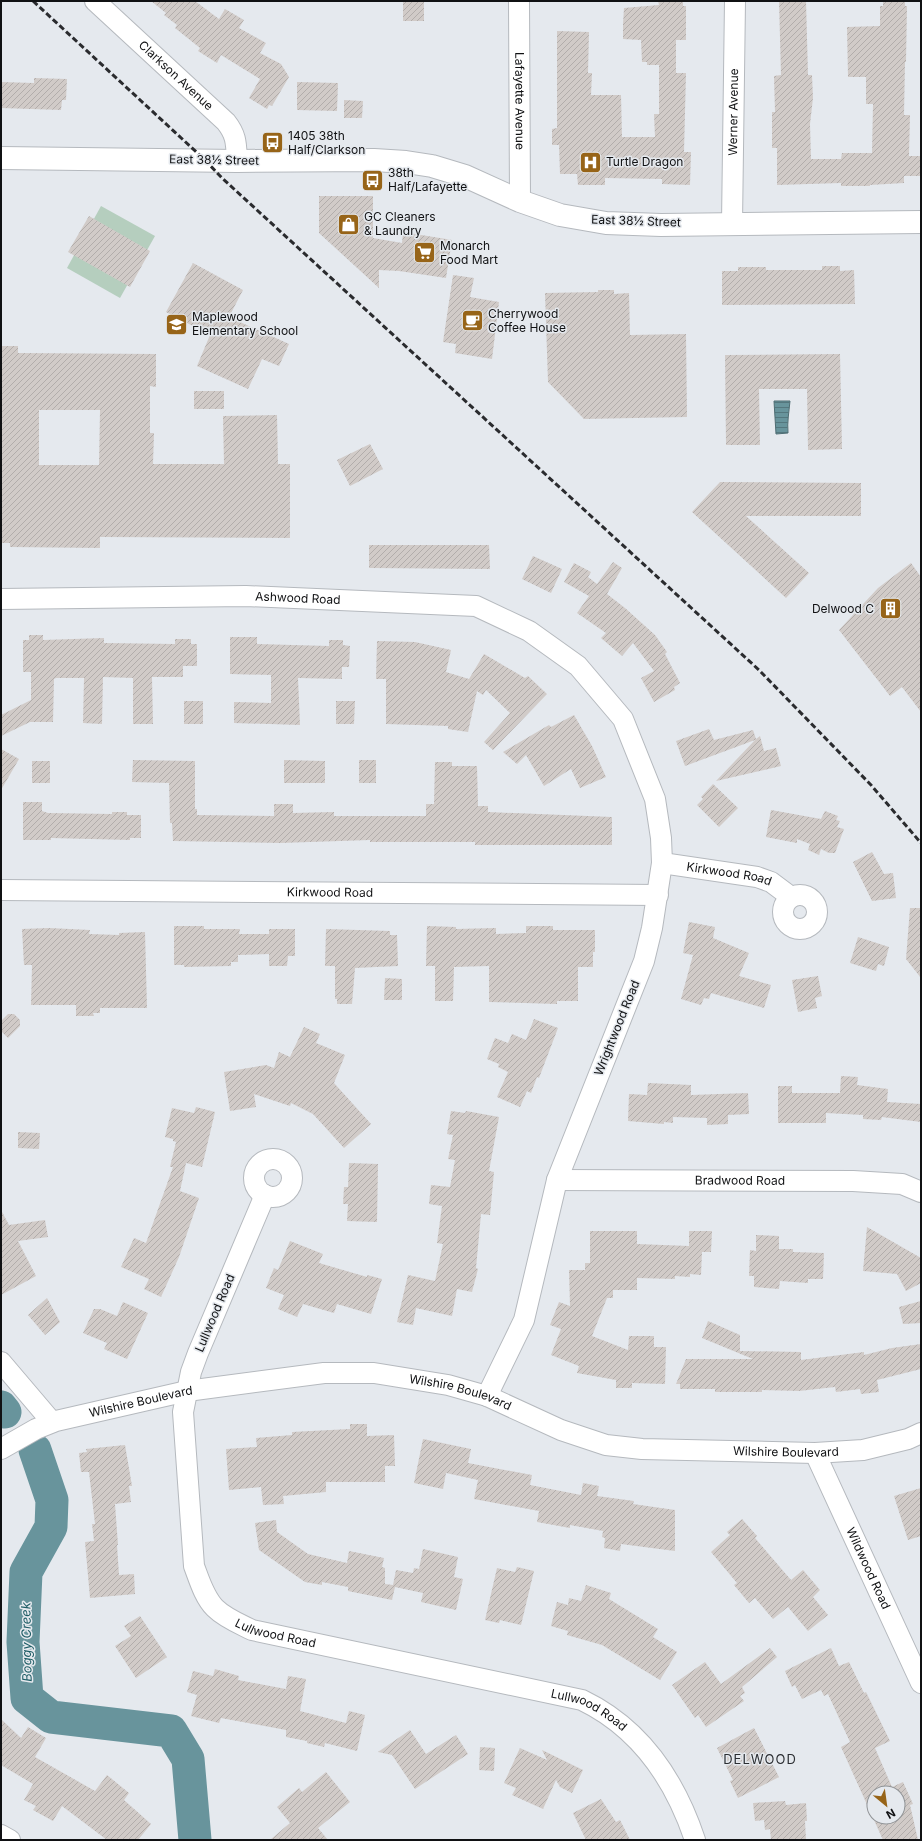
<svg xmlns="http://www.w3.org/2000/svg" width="922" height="1841" font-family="Inter,sans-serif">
<defs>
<pattern id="water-rules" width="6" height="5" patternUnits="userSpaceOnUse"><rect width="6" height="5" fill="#68949c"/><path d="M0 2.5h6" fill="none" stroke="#54777e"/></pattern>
<pattern id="building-hatch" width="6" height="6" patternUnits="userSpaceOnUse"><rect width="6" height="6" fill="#d1cbc8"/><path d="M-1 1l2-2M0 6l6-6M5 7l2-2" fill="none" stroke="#b2adab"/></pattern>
</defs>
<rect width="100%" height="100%" fill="#e5e9ee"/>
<path fill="#b5cebe" d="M101 206 155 236 120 298 67 268Z"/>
<path fill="url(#water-rules)" stroke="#4e6d73" d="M774 401H790C789 412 787 422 788 433L776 434Z"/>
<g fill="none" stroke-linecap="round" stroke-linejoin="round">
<g stroke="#68949c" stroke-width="33">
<path d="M1 1407 5 1412"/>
<path d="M35 1450 52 1500 51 1527 26 1572 23 1642 27 1698 51 1717 171 1731 188 1759 195 1840"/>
</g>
</g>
<g fill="url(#building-hatch)" fill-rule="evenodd">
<path d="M151 1H195L219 19 225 9 244 20 239 28 266 43 260 53 281 64 289 77 272 106 269 105 267 109 249 98 260 79 221 55 217 63 198 51 200 48 175 28 177 25 164 15 166 13Z"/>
<rect x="403" y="1" width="21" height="20"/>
<path d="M658 1H683V6H686V40H676V73H686L684 152H691L690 185 662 184V179L605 178V185H578L577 174H560L559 145H552V129L557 128V31L589 32 588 73H592L591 95H621L622 137H655L654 114H659V65H647V62H642L641 40 623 39V24L624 8 659 5Z"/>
<path d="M779 1H806L808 75H812L813 98 810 124 811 159H841L842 153H872L873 104H866V77H848L847 27 880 26V6H883V1H905V6H907L906 62H905L904 115H910L909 156H920V176H904V183L870 185V186H841V183L777 185V148H772V112H775L774 76 781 75Z"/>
<path d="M34 78 67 79 66 100H62L61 110 1 108V82L34 83Z"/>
<path d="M297 82 338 83 337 111 297 110Z"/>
<path d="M344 100 363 101 362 118H344Z"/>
<path d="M319 196H373V238L402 243 403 232 452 240 446 278 399 271 379 270V288L319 233Z"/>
<path d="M89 216 150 251 130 287 68 252Z"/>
<path d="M193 263 243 290 229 317 289 344 279 366 262 359 248 389 197 366 210 335 166 312Z"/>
<path d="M822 266H840V271L854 270 855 304 722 305V271H738V267H766V270H822Z"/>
<path d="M453 275 474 278 470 297 499 302 492 359 455 353 456 344 443 342Z"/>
<path d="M598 290H614V294L629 293 630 335 686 334 687 417 584 419 548 382 545 293 598 292Z"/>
<path d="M1 346H18V353L156 354V387L150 386V433H154L153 464H224L223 416 277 415 278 464H290V538L100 537V548L10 547V543H1ZM39 410H100L99 465H39Z"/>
<path d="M840 354 842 449 808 450 807 389H759L760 445H726L725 355Z"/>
<rect x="194" y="391" width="30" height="18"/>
<path d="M370 444 383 469 350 486 337 460Z"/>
<path d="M720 482 861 483V516H746L809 573 786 598 692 512Z"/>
<path d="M369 545H489L490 569 369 568Z"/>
<path d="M533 556 562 569 551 593 522 579Z"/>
<path d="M613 562 622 568 607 594 625 608 655 635 667 652 665 654 680 683 674 687 675 690 654 702 641 678 654 671 633 643 622 656 601 638 606 633 577 613 589 596 564 582 574 563 591 572 588 577 597 584Z"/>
<path d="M911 563 921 577V712L902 687 890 696 839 630 878 588Z"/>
<path d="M29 635H43V640L104 638V643L175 644V639H191V644H197V666H183V677H152L153 724H133V678L103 677 102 724 83 723 84 678H56L54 679 53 722H30L1 736V715L31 700V672H23V640H29Z"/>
<path d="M230 637H257V644L329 646V640H343V645L350 646 349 667H342V679L298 678 300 725 234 723V702L271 703V675L230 674Z"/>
<path d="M377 641 415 642 451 650 446 672 469 679 484 654 525 678 528 676 547 694 493 750 484 742 510 713 486 690 483 695 477 691 468 732 448 729V726L386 724V679H376Z"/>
<rect x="184" y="701" width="19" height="23"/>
<path d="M336 701H355L354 724H336Z"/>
<path d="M574 715 592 746 606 777 580 788 571 769 544 786 526 755 517 764 503 752 549 725 551 727Z"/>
<path d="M709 729 714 740 753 730 756 739 760 736 764 751 776 748 781 766 716 781 755 740 685 766 676 741Z"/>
<path d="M1 749 19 759 1 790Z"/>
<path d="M133 760 195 761V809H197V815L274 816V804H293V813L334 812V816H426V804H434L435 762H452V766H477L478 806H488V812L612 817V845H475V842H370V840L280 843 173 841 172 823H170L169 783 132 782Z"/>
<path d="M284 760 325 761V783H284Z"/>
<rect x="359" y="760" width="17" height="23"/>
<rect x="32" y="761" width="18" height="22"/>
<path d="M713 784 738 808 719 827 697 805 703 799 701 797Z"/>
<path d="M23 802H42V811L48 813 112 814V812H127V815H141V838H130V840L51 838V840H23Z"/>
<path d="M771 810 821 819 825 811 838 816 836 820 840 821 837 827 844 829 835 853H829L821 849 819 855 808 850 810 844 797 839V843L766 837Z"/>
<path d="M872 852 884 874 893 873 896 898 872 901 853 862Z"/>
<path d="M910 908H921V978L906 959Z"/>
<path d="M689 922 715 927 713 938 749 953 739 976 771 985 764 1008 711 993 709 999 704 998 701 1005 681 999 693 955 683 953Z"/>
<path d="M174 926H204V929H240L239 934H269V929H295V956H288L287 966H269V954L238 955V962H231V966L184 967V965H174Z"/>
<path d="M427 926 456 927V929L496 928V934L526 933V926H553V930H595V952H593V967H578V1001H557V1004L489 1002V966L454 967 453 1001H435V966H426Z"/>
<path d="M49 928 90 930 89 934 119 935V933L145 932 147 1008H100V1013H93L94 1016H76V1005H31L32 965H24L22 929Z"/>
<path d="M326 929 390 931V935H397L398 966 355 968 352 1004H337V999H335V966H325Z"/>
<path d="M858 937 889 947 884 966 878 964 876 971 850 963Z"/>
<path d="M818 976 822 996 815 998 817 1008 798 1012 792 980Z"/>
<path d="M385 978 402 979V1000H384Z"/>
<path d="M8 1014H14L20 1020V1026L8 1038 1 1031V1021Z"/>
<path d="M534 1019 558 1028 539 1078 537 1077 531 1093 527 1091 520 1107 497 1097 508 1072 498 1067 499 1064 487 1059 495 1038 508 1043 512 1034 526 1040Z"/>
<path d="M304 1027 320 1034 316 1043 345 1055 334 1083 371 1124 344 1148 313 1114 291 1103 290 1106 254 1094 256 1107 230 1111 224 1072 266 1065 274 1068 279 1052 290 1057Z"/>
<path d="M841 1076 858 1077 857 1085 888 1089 887 1102 921 1104V1122L882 1117 881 1120 863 1119V1115L826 1113V1123H778V1086H792V1093H840Z"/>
<path d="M648 1083 691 1085V1095L748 1093 749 1114 728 1115V1124L707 1125V1118L673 1117V1123L664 1122V1124L628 1121 629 1094 647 1095Z"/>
<path d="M196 1107 215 1112 202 1167 186 1163 180 1191 199 1198 179 1257 161 1297 144 1289 149 1279 121 1267 134 1238 146 1243 173 1167H170L176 1142 173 1141V1139L165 1137 172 1108 194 1113Z"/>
<path d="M451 1111 465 1113 466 1111 499 1117 489 1171 494 1172 490 1215 481 1214 476 1268 478 1269 472 1292 457 1289 452 1316 416 1308 413 1325 397 1322 408 1275 435 1281 443 1244 437 1243 442 1206 429 1204 431 1185 450 1187 455 1160 448 1159 453 1135 447 1134Z"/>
<path d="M18 1132 40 1133 39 1149 18 1148Z"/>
<path d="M349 1163 378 1164 377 1222 347 1221 348 1204H343L344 1187H348Z"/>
<path d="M1 1210 9 1225 45 1220 48 1237 18 1241 36 1276 1 1295Z"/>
<path d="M867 1227 921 1258V1283L906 1291 897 1274 863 1271Z"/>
<path d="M590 1231H637V1244L689 1246V1231H712L711 1252H702L701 1275 690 1274V1277L675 1276V1279L637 1278V1290H613V1298H607L592 1336 628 1350 629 1336H654V1347H666L665 1384 632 1383V1388H616V1380L577 1373 579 1366 551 1355 561 1329 550 1325 559 1302 570 1306 569 1270H585V1263H590Z"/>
<path d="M756 1235 779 1236V1249H793V1252L824 1253 823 1279H808V1283L780 1281 779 1289 754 1287V1276H749L750 1250 756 1251Z"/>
<path d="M290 1241 323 1254 319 1263 367 1277V1275L382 1279 371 1314 337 1304 334 1313 303 1304 297 1317 278 1309 284 1295 266 1288 274 1268 278 1270Z"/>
<path d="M47 1298 60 1322 45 1335 28 1315Z"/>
<path d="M921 1301V1323L903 1324 899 1307Z"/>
<path d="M123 1302 148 1313 127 1359 104 1349 107 1343 83 1333 94 1309H100L117 1316Z"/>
<path d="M708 1321 740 1335V1351L801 1352V1360L864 1352V1355L892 1348 921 1344V1369L877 1380 879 1392 861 1394 860 1389 836 1392 835 1387 799 1391 762 1390V1392H715V1389H680V1384H676L686 1359H753L702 1338Z"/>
<path d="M350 1424H367V1436L394 1435 395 1466H385V1482H326V1492L283 1496 284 1504 263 1505 261 1487 229 1490 226 1449 257 1447 256 1438 292 1435V1432L350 1429Z"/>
<path d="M423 1439 471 1449 468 1463 532 1475 530 1485 581 1495 583 1483 599 1486 597 1496 634 1501 633 1504 675 1510V1551L621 1544 620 1551 604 1548 605 1538 602 1537 603 1531 570 1525V1528L537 1522 539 1511 474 1499 478 1480 446 1473 443 1489 414 1483Z"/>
<path d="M125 1445 132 1486H129L131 1502 115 1504 118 1545H117L119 1575 134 1574 135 1594 90 1598 85 1542 94 1541 92 1524H95L89 1472H81L79 1453 87 1452 86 1449Z"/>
<path d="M921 1488V1536L908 1540 894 1496Z"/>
<path d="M742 1519 757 1536 755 1538 791 1580 803 1570 820 1590 813 1597 828 1615 808 1631 788 1607 773 1619 755 1598 749 1603 734 1585 737 1583 711 1552 730 1535 727 1532Z"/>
<path d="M276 1520 277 1532 308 1554 347 1563 349 1551 384 1558 382 1567 385 1568V1584L393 1585 396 1570 413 1573 414 1568 419 1569 423 1549 458 1557 454 1577 463 1579 456 1610 421 1602 423 1593 395 1587 392 1600 348 1591V1587L322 1582V1585L305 1582 259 1550 255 1523Z"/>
<path d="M517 1567 534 1571 521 1625 500 1620 499 1623 485 1620 497 1568 515 1572Z"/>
<path d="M586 1585 611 1593 609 1599 658 1629 653 1637 677 1652 660 1680 602 1645 567 1635 568 1631 551 1626 557 1602 568 1605 569 1598 581 1601Z"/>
<path d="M140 1616 167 1657 136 1678 115 1646 131 1636 124 1626Z"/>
<path d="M770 1648 777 1657 742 1687 745 1693 740 1696 744 1701 706 1727 698 1715 695 1718 672 1685 705 1662 721 1684Z"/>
<path d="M831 1648 839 1666 849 1662 864 1693 866 1692 890 1741 875 1748 892 1787 903 1782 913 1804 910 1805 918 1840H883L841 1747 850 1742 828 1694 824 1696 821 1690 802 1699 795 1685 792 1687 785 1671ZM874 1793H898V1817H874Z"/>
<path d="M215 1669 239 1676 238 1680 286 1689 288 1676 306 1679 300 1711 346 1723 349 1711 365 1715 357 1751 325 1743 324 1747 307 1743V1741L286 1737V1730L221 1718 219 1723 191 1716 197 1695 187 1692 193 1671 213 1676Z"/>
<path d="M1 1719 21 1738 28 1727 46 1738 35 1757 95 1791 107 1775 129 1793 124 1800 151 1824 138 1840H107L62 1806 53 1821 33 1810 36 1806 24 1800 33 1784 1 1765Z"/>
<path d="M754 1728 779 1777 738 1798 730 1781 733 1780 717 1748Z"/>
<path d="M410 1730 426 1754 456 1735 468 1754 415 1789 392 1755 378 1752Z"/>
<path d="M480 1747 495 1748 494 1771 479 1770Z"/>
<path d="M520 1748 547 1760 542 1750 583 1770 572 1793 560 1787 556 1780 543 1809 512 1795 516 1788 504 1783Z"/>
<path d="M326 1772 350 1802 318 1828 328 1840H270L290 1823 277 1807 299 1788 302 1792Z"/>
<path d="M601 1799 616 1822 620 1820 630 1840H586L573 1813Z"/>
<path d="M785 1801 786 1805 806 1803 807 1821H805L806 1840H771L770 1829 765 1830 764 1820 755 1821 753 1803Z"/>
</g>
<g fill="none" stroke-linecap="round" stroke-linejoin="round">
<defs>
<g id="street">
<path id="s1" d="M95 1 226 122C237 136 236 144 237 161"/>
<path id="s2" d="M519 1 520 201"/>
<path id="s3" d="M732 223 735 1"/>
<path id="s4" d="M1 599 246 596 476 606 529 631 578 666 623 719 655 799 661 838 662 863 652 928 644 961 557 1180 524 1320 487 1396"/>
<path id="s5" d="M662 863 757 877 771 882 791 897"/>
<path id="s6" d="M1 890 658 895"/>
<circle cx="800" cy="912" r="17"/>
<circle cx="273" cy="1178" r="19"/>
<path id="s7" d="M557 1180 853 1181 902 1184 921 1192"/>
<path id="s8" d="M265 1195 198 1353 191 1372 183 1412 194 1566C199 1579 204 1597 215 1608 225 1618 240 1624 252 1630L582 1700C640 1728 675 1780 695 1840"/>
<path d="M1 1362 52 1422"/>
<path id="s9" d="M1 1449 36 1429 56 1421 187 1391 324 1373H374L448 1385 487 1396 561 1430 606 1445 642 1449 815 1453 863 1450 908 1439 921 1433"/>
<path id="s10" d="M815 1453 921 1683"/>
<path d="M1 1835 10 1840"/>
</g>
<path id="secondary" d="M1 158 237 161 374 160 406 162 432 166 465 176 520 201 560 215 606 223 661 225 921 222"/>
</defs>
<use href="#street" stroke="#b5b9be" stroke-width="22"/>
<use href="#secondary" stroke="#b5b9be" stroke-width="24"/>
<use href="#street" stroke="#fff" stroke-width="20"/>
<use href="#secondary" stroke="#fff" stroke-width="22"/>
<path stroke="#2a2b2e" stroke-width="3" stroke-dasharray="6 3" stroke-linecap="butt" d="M33 1 205 160 222 178 759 670 871 785 921 843"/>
</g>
<defs>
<symbol id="bus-square" viewBox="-11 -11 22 22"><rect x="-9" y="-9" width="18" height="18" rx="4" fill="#976418" stroke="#e5e9ee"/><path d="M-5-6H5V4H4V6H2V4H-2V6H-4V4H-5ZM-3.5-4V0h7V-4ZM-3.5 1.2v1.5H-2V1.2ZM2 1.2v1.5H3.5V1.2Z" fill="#fff"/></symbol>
<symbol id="hospital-square" viewBox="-11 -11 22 22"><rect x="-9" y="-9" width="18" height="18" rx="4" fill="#976418" stroke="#e5e9ee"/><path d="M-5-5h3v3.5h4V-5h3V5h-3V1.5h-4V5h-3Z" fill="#fff"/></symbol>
<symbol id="shop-square" viewBox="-11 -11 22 22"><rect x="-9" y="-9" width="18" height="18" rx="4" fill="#976418" stroke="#e5e9ee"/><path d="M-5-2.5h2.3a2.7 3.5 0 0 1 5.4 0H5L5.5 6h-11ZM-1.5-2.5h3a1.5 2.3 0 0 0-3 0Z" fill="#fff"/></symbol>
<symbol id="supermarket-square" viewBox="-11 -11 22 22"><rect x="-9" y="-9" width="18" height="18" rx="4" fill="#976418" stroke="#e5e9ee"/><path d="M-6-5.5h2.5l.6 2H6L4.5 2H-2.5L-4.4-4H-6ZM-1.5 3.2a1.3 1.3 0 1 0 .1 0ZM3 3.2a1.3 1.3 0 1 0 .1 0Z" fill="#fff"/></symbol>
<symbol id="cafe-square" viewBox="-11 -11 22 22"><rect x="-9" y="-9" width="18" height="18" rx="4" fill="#976418" stroke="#e5e9ee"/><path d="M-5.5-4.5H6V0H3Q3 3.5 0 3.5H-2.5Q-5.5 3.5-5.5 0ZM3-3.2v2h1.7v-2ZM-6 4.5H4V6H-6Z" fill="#fff"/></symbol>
<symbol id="school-square" viewBox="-11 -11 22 22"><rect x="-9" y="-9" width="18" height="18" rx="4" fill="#976418" stroke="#e5e9ee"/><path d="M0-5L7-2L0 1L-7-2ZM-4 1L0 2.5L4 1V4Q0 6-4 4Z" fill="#fff"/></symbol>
<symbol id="building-square" viewBox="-11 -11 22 22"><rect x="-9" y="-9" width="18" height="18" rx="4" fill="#976418" stroke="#e5e9ee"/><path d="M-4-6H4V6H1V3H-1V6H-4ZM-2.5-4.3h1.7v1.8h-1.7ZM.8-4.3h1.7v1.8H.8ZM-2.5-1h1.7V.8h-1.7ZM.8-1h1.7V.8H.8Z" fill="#fff"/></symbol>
</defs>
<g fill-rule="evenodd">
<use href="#bus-square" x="260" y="130" width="25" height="25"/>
<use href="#hospital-square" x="578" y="150" width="25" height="25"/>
<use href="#bus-square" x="360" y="168" width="25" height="25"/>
<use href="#shop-square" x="336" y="212" width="25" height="25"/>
<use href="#supermarket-square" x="412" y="240" width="25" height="25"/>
<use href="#cafe-square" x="460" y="308" width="25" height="25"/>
<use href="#school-square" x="164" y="312" width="25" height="25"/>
<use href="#building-square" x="878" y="596" width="25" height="25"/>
</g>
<g text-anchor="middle" stroke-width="3" stroke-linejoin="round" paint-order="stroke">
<g font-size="12" fill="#101113" stroke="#e5e9ee">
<text dy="4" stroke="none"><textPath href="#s1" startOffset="110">Clarkson Avenue</textPath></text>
<text dy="4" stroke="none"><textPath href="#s2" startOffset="100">Lafayette Avenue</textPath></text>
<text dy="4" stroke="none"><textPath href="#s3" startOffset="111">Werner Avenue</textPath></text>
<text transform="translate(214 160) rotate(1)" y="4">East 38½ Street</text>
<text transform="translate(636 221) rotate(2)" y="4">East 38½ Street</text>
<text dy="4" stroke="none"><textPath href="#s4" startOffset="297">Ashwood Road</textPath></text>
<text dy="4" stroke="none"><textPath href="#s5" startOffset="68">Kirkwood Road</textPath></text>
<text dy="4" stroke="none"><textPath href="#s6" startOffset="329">Kirkwood Road</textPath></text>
<text transform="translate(617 1028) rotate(-68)" y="4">Wrightwood Road</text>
<text dy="4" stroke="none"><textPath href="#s7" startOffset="183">Bradwood Road</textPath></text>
<text transform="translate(215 1313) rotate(-67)" y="4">Lullwood Road</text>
<text dy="4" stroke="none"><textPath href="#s9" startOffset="473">Wilshire Boulevard</textPath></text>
<text dy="4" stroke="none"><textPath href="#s9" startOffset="149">Wilshire Boulevard</textPath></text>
<text dy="4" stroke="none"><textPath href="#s9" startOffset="809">Wilshire Boulevard</textPath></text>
<text dy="4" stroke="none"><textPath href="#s10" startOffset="127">Wildwood Road</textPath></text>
<text dy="4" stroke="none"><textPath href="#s8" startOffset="501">Lullwood Road</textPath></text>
<text dy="4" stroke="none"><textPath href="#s8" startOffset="825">Lullwood Road</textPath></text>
</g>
<g font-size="12" fill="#101113" stroke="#e5e9ee" text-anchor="start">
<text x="288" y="140">1405 38th<tspan x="288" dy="14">Half/Clarkson</tspan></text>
<text x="606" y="166">Turtle Dragon</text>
<text x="388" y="177">38th<tspan x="388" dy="14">Half/Lafayette</tspan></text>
<text x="364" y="221">GC Cleaners<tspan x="364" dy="14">&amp; Laundry</tspan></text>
<text x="440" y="250">Monarch<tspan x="440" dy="14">Food Mart</tspan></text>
<text x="488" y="318">Cherrywood<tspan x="488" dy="14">Coffee House</tspan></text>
<text x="192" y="321">Maplewood<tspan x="192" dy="14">Elementary School</tspan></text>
<text x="874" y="613" text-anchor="end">Delwood C</text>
</g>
<g font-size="13" font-style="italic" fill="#1f5d66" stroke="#e5e9ee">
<text transform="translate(26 1642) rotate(-91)" y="5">Boggy Creek</text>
</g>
<g font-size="13" letter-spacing="1" fill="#2b2e32" stroke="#e5e9ee">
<text x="760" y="1764">DELWOOD</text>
</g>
</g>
<rect width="922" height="1841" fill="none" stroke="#101113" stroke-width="4"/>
<g transform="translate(886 1805) rotate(151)"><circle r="19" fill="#e5e9ee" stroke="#909396"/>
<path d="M0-3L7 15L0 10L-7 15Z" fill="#976418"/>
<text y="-6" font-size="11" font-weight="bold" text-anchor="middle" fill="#101113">N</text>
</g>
</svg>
